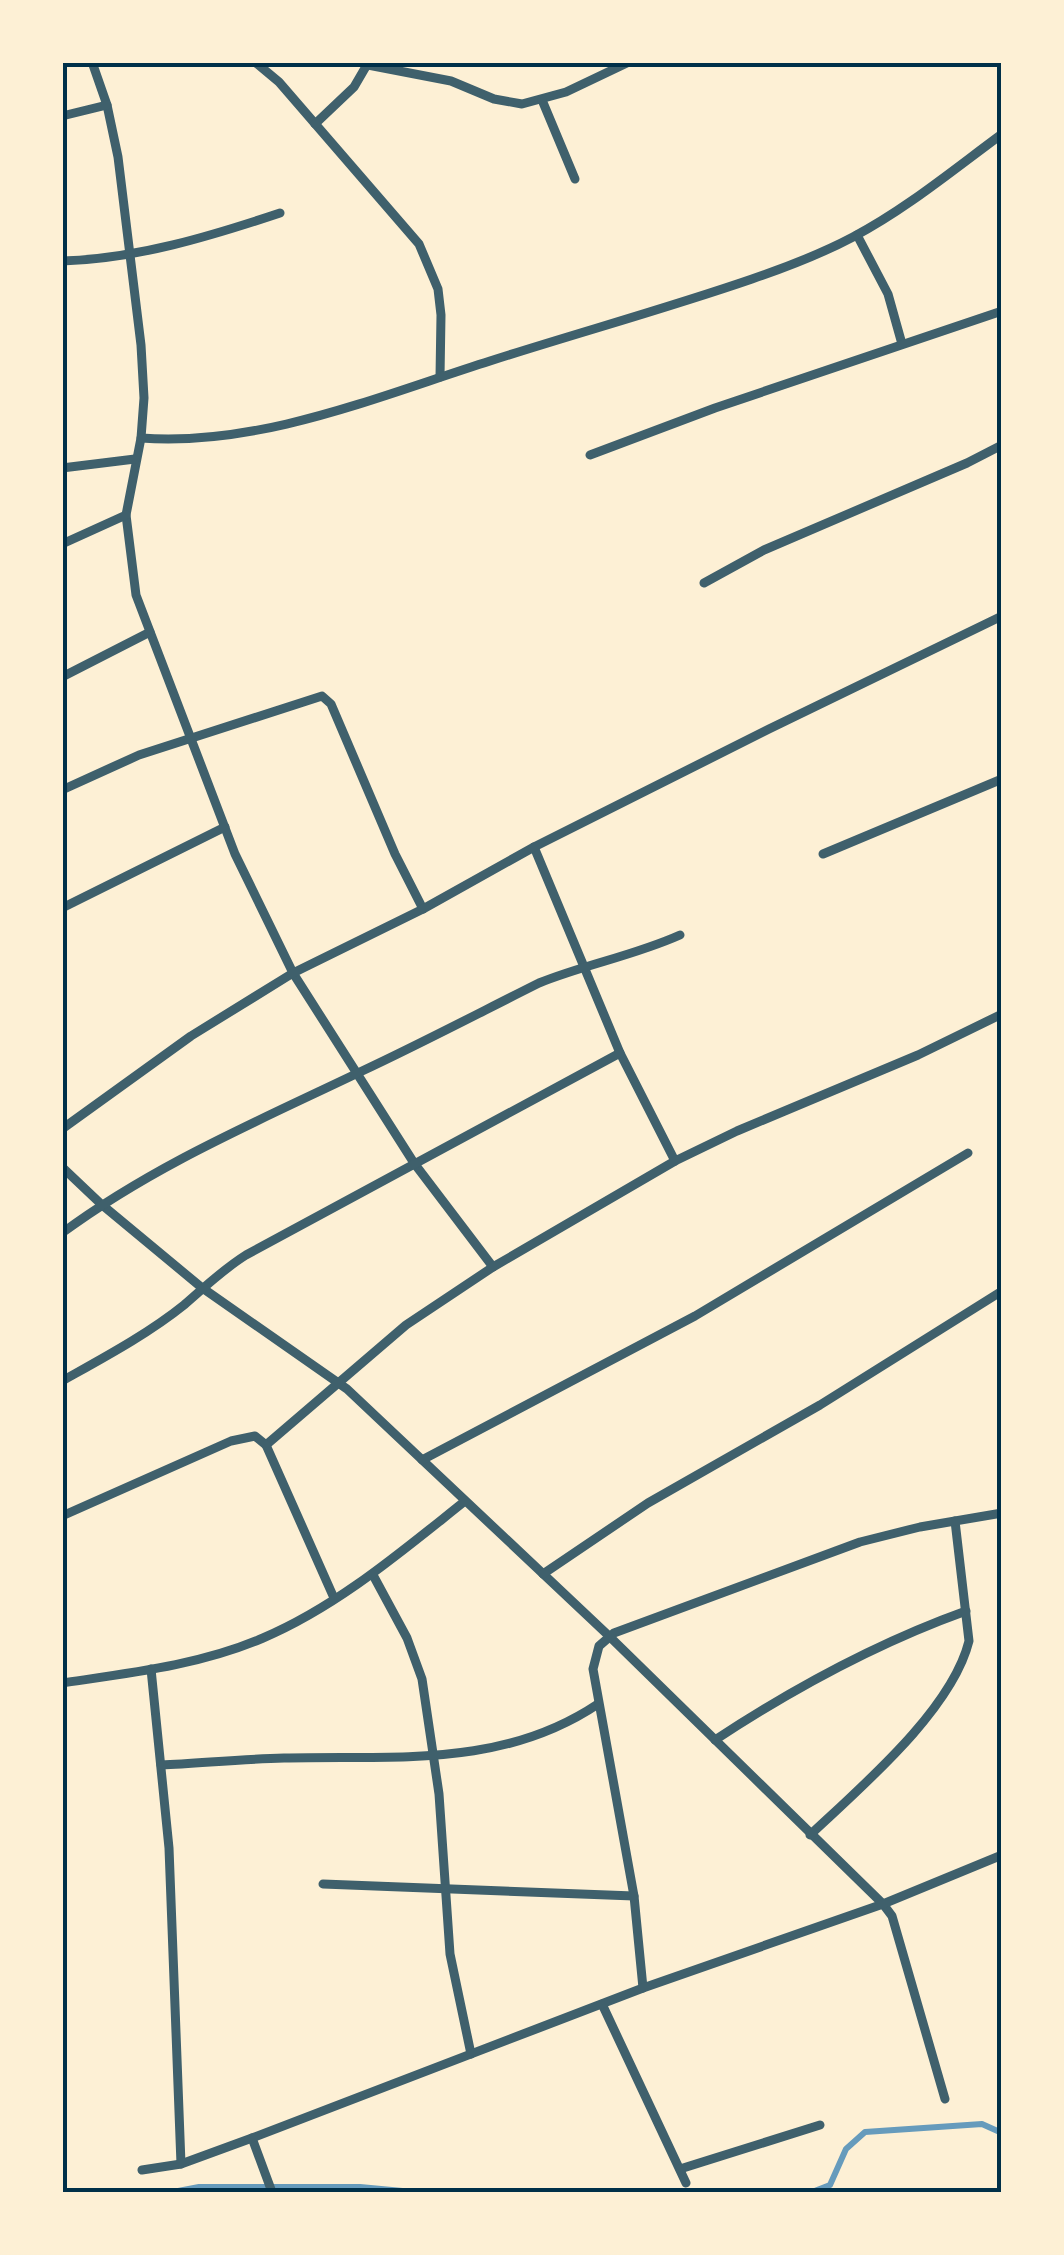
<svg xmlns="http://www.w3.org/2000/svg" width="1064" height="2255" font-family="Jost,sans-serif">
<rect width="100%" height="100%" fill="#fdf0d5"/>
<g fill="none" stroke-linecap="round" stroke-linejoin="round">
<g stroke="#669bbc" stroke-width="6">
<path d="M173 2192 199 2187H360L413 2192"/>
<path d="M812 2192 830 2185 846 2149 865 2132 982 2124 1002 2133"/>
</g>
<g stroke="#3f606c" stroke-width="9">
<path d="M92 62 107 105 118 157 141 345 144 398 141 438 126 515 136 595 235 854 293 973 414 1163 493 1267"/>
<path d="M255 62 279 82 419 244 438 289 441 315 440 377"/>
<path d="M368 65 451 81 494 99 522 104 566 92 629 62"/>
<path d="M542 100 575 179"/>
<path d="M62 116 107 105"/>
<path d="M315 124 354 87 368 63"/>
<path d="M857 235 888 294 902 344"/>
<path d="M62 261C136 259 211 236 280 213"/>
<path d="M141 438C259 447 379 396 490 361 577 333 665 309 752 279 787 267 821 254 853 237 906 209 953 170 1002 134"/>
<path d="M590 455 715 408 1002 311"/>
<path d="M62 468 135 459"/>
<path d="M62 544 126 515"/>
<path d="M704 583 764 550 967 463 1002 445"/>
<path d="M62 677 150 632"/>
<path d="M62 790 139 755 322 696 331 704 395 854 423 909"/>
<path d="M534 847 620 1053 675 1161"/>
<path d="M823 854 1002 779"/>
<path d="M62 908 225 827"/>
<path d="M62 1129 191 1036 293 973 423 909 534 847 769 729 1002 616"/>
<path d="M62 1167 101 1204 201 1287 347 1389 609 1636 883 1904 892 1916 945 2099"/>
<path d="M62 1233C154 1165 258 1121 360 1072 420 1044 479 1013 539 983 586 964 633 956 680 935"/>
<path d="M62 1381C103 1358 148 1334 184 1305 205 1287 222 1270 246 1255L620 1053"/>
<path d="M266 1445 406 1325 493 1267 675 1161 737 1131 918 1055 1002 1014"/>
<path d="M422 1460 695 1316 968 1153"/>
<path d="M62 1516 231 1441 255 1436 266 1445 334 1598"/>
<path d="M543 1574 648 1503 820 1405 1002 1291"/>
<path d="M373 1575 407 1638 422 1679 439 1794 450 1954 471 2054"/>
<path d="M151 1669 169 1848 181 2164"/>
<path d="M62 1683C130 1673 201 1665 263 1638 338 1606 402 1551 465 1501"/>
<path d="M715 1740C794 1688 877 1643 966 1611"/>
<path d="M161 1765C202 1763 243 1759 284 1758 394 1755 501 1769 598 1704"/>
<path d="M810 1835C861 1787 952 1710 969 1641L955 1521"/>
<path d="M323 1884 634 1896"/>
<path d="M643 1988 634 1896 593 1669 599 1646 614 1633 860 1542 920 1527 1002 1513"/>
<path d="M602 2004 686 2183"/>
<path d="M252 2138 272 2192"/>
<path d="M680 2169 820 2125"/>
<path d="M142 2170 181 2164 252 2138 643 1988 883 1904 1002 1855"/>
</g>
</g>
<rect width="1064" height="2255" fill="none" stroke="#fdf0d5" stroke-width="130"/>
<rect x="65" y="65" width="934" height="2125" fill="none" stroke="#003049" stroke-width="4"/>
</svg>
